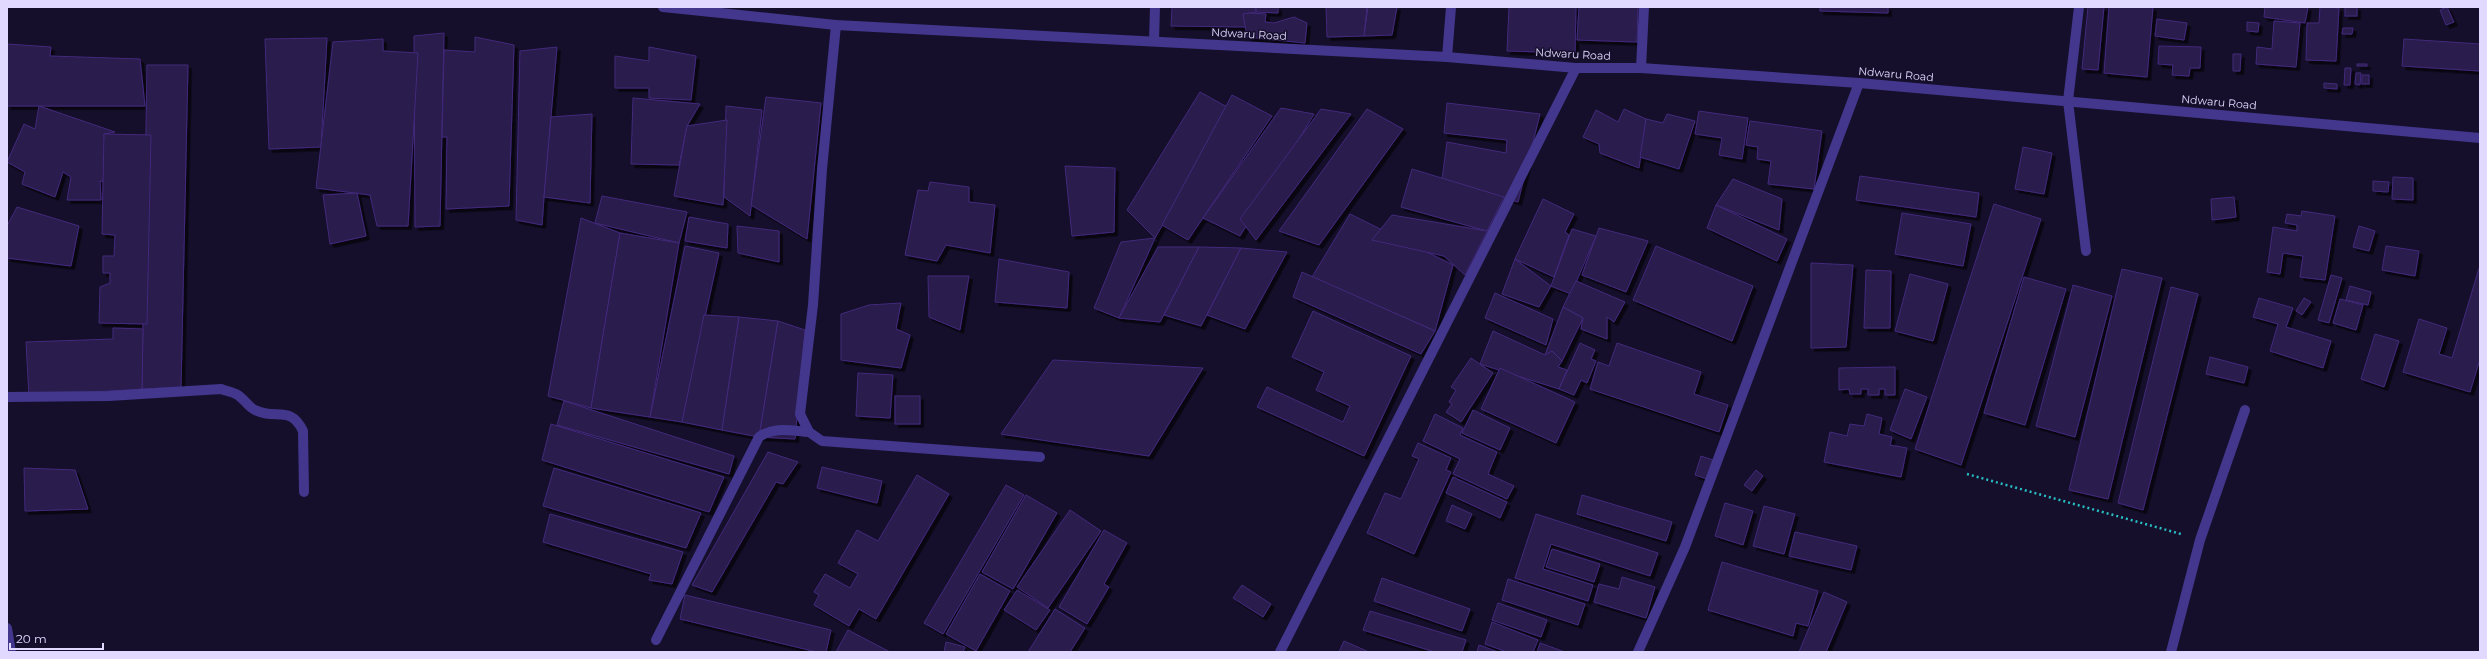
<svg xmlns="http://www.w3.org/2000/svg" width="2487" height="659" font-family="Montserrat,sans-serif">
<defs>
<filter id="shadow"><feDropShadow dx="3.5" dy="3.5" stdDeviation="0" flood-color="#0009"/></filter>
</defs>
<rect width="100%" height="100%" fill="#160f2b"/>
<g fill="#291a4d" stroke="#422a7b" filter="url(#shadow)">
<path d="M1172 7H1256V12L1243 14 1246 27 1171 26Z"/>
<path d="M1256 7H1278V13L1256 12Z"/>
<path d="M1326 7H1367L1364 36 1327 37Z"/>
<path d="M1368 7H1397L1392 35 1364 36Z"/>
<path d="M1509 7H1576L1575 53 1507 51Z"/>
<path d="M1579 7H1638L1637 42 1577 40Z"/>
<path d="M1820 7H1888V13L1820 11Z"/>
<path d="M2088 7H2104L2098 70 2082 69Z"/>
<path d="M2109 7H2153L2147 77 2104 73Z"/>
<path d="M2265 7H2308L2305 23 2264 17Z"/>
<path d="M2320 7 2339 8 2336 61 2306 60 2307 23H2319Z"/>
<rect x="2345" y="7" width="12" height="9"/>
<path d="M2447 7 2454 22 2446 25 2440 10Z"/>
<path d="M1250 13 1266 14 1265 22 1274 23 1294 17 1307 23 1305 43 1247 37 1243 14Z"/>
<path d="M2157 19 2187 23 2184 40 2155 36Z"/>
<path d="M2274 21 2300 23 2296 67 2256 64 2257 47 2272 49Z"/>
<path d="M2247 22 2259 23 2258 32 2247 31Z"/>
<path d="M2343 28H2353L2352 34H2342Z"/>
<path d="M444 33 440 226 415 227 414 36Z"/>
<path d="M475 37 514 45 509 206 446 209 447 137H442L444 50 475 52Z"/>
<path d="M327 38 321 147 269 149 265 39Z"/>
<path d="M383 39V51L418 53 408 226H377L370 195 316 188 333 42Z"/>
<path d="M2404 39 2480 44V71L2402 66Z"/>
<path d="M7 44 51 47 50 56 140 59 145 106H7Z"/>
<path d="M2159 46 2201 47 2200 68H2190L2189 76 2172 75 2173 65 2158 64Z"/>
<path d="M557 47 544 197 542 225 516 220 520 51Z"/>
<path d="M649 47 696 56 691 100 649 98V88H615V56L649 61Z"/>
<path d="M2233 54H2241L2240 71H2233Z"/>
<rect x="2357" y="64" width="10" height="2"/>
<path d="M147 65H188L181 387 142 389Z"/>
<path d="M2345 68H2351L2350 85H2344Z"/>
<path d="M2356 73H2361L2360 85 2355 84Z"/>
<rect x="2362" y="75" width="7" height="9"/>
<path d="M2324 83 2337 84V89L2324 88Z"/>
<path d="M1200 92 1229 108 1155 238 1127 210Z"/>
<path d="M1232 95 1272 116 1188 240 1162 225Z"/>
<path d="M766 97 821 103 807 239 751 205Z"/>
<path d="M633 98 700 104 687 126 679 165 631 164Z"/>
<path d="M1447 103 1540 114 1518 202 1442 179 1447 142 1506 153 1507 140 1444 133Z"/>
<path d="M39 106 115 132 104 134 106 159H112L110 182 100 181 101 200H67L71 177 63 172 55 197 22 184 25 172 7 162 24 124 35 129Z"/>
<path d="M726 106 762 110 750 216 724 197Z"/>
<path d="M1281 108 1314 114 1240 236 1203 218Z"/>
<path d="M1321 109 1351 114 1256 240 1240 219Z"/>
<path d="M1367 109 1403 129 1319 245 1279 231Z"/>
<path d="M1624 109 1646 119 1639 168 1600 153 1599 144 1583 137 1596 110 1618 122Z"/>
<path d="M1699 111 1748 118 1742 159 1719 155 1722 138 1695 134Z"/>
<path d="M592 114 590 203 544 197 551 117Z"/>
<path d="M1667 114 1695 121 1679 169 1640 157 1646 119 1663 123Z"/>
<path d="M727 120 723 205 674 196 687 126Z"/>
<path d="M1750 121 1822 131 1814 189 1768 184 1771 161 1757 159 1758 147 1746 145Z"/>
<path d="M104 134 151 135 147 324 99 323 100 287 110 283V273H103V256H114L115 235 102 234Z"/>
<path d="M2023 147 2052 153 2044 194 2015 189Z"/>
<path d="M1065 166 1115 168 1114 232 1072 236Z"/>
<path d="M1412 169 1504 197 1487 231 1401 207Z"/>
<path d="M1860 176 1979 193 1976 217 1856 200Z"/>
<path d="M2393 177 2413 178V200L2392 199Z"/>
<path d="M1733 179 1782 199 1779 230 1716 205Z"/>
<path d="M2373 181 2389 182 2388 192 2373 191Z"/>
<path d="M930 182 969 187V202L995 205 990 253 946 245 937 261 905 255 918 190 928 191Z"/>
<path d="M357 193 366 236 330 244 323 195Z"/>
<path d="M602 196 687 212 679 243 595 223Z"/>
<path d="M2234 197 2236 217 2212 220 2211 199Z"/>
<path d="M1543 199 1574 214 1565 232 1569 235 1554 277 1515 259Z"/>
<path d="M1994 204 2041 219 1961 465 1915 449Z"/>
<path d="M1716 205 1787 239 1777 261 1707 228Z"/>
<path d="M17 207 79 226 71 266 7 258V226Z"/>
<path d="M2302 211 2335 216 2325 280 2300 277 2303 256 2283 253 2280 274 2267 272 2273 227 2297 231V225L2285 223 2287 214 2301 216Z"/>
<path d="M1902 213 1971 224 1963 266 1895 254Z"/>
<path d="M1350 214 1453 265 1435 331 1312 277Z"/>
<path d="M1392 215 1487 231 1465 275 1444 256 1372 240Z"/>
<path d="M689 217 728 224 727 248 685 241Z"/>
<path d="M581 218 620 233 591 408 548 396Z"/>
<path d="M737 226 779 231V262L738 253Z"/>
<path d="M2359 226 2375 231 2369 251 2353 247Z"/>
<path d="M1599 228 1648 241 1626 292 1582 275Z"/>
<path d="M1572 229 1596 236 1571 294 1551 286Z"/>
<path d="M620 233 679 243 650 417 591 408Z"/>
<path d="M1155 238 1119 318 1094 308 1121 242Z"/>
<path d="M685 246 719 253 682 422 650 417Z"/>
<path d="M1656 246 1753 286 1732 341 1633 300Z"/>
<path d="M2386 246 2419 251 2415 276 2382 270Z"/>
<path d="M1158 247H1199L1160 322 1119 318Z"/>
<path d="M1199 247 1241 248 1201 326 1164 315Z"/>
<path d="M1241 248 1287 252 1245 329 1207 315Z"/>
<path d="M999 259 1069 272 1067 308 995 302Z"/>
<path d="M1515 259 1551 286 1539 307 1502 294Z"/>
<path d="M1811 263 1853 265 1846 347 1811 348Z"/>
<path d="M2480 265V359L2470 392 2403 372 2419 319 2447 328 2439 354 2452 358Z"/>
<path d="M2122 269 2162 278 2108 499 2069 490Z"/>
<path d="M1866 270 1891 271 1890 328H1864Z"/>
<path d="M1302 272 1435 331 1421 354 1293 297Z"/>
<path d="M1910 274 1948 284 1933 341 1895 331Z"/>
<path d="M2331 275 2342 278 2329 323 2318 320Z"/>
<path d="M928 276H969L960 330 929 317Z"/>
<path d="M2024 277 2066 289 2025 425 1984 413Z"/>
<path d="M1576 281 1625 302 1614 322 1607 317V339L1581 329 1583 318 1563 307Z"/>
<path d="M2073 285 2112 296 2075 437 2036 426Z"/>
<path d="M2350 286 2371 292 2368 305 2346 300Z"/>
<path d="M2171 287 2198 294 2143 510 2118 503Z"/>
<path d="M1495 293 1553 319 1546 345 1485 318Z"/>
<path d="M2259 298 2293 308 2286 327 2331 341 2323 368 2270 351 2278 324 2253 317Z"/>
<path d="M2304 298 2311 302 2302 315 2296 311Z"/>
<path d="M2340 299 2363 305 2356 330 2333 323Z"/>
<path d="M901 303 896 329 910 335 901 368 841 360V314L869 305Z"/>
<path d="M1563 307 1583 318 1562 361 1545 355Z"/>
<path d="M1313 311 1411 356 1364 456 1257 407 1267 387 1343 422 1350 406 1316 390 1324 372 1292 357Z"/>
<path d="M704 315 739 317 722 430 682 422Z"/>
<path d="M739 317 778 321 759 437 722 430Z"/>
<path d="M778 321 805 330 795 439 759 437Z"/>
<path d="M113 328 143 329 142 389 29 396 26 342 113 339Z"/>
<path d="M1493 331 1545 355 1552 351 1562 361 1558 367 1567 370 1559 389 1480 364Z"/>
<path d="M2375 334 2399 341 2384 387 2361 379Z"/>
<path d="M1580 343 1595 350 1591 359 1596 361 1587 383 1581 380 1574 395 1559 389Z"/>
<path d="M1617 343 1701 372 1694 394 1728 405 1719 432 1590 389 1598 362 1609 366Z"/>
<path d="M2210 357 2248 367 2244 383 2206 374Z"/>
<path d="M1471 358 1493 373 1461 422 1446 412 1452 404 1449 402 1456 390 1451 387Z"/>
<path d="M1053 360 1203 368 1149 456 1001 434Z"/>
<path d="M1895 367V395H1885V389H1879V395H1868V389H1861V394H1850L1849 389 1839 390V368Z"/>
<path d="M1500 368 1575 402 1556 443 1481 409Z"/>
<path d="M858 373 893 375 890 418 856 416Z"/>
<path d="M1905 389 1927 397 1911 439 1890 430Z"/>
<rect x="895" y="396" width="25" height="28"/>
<path d="M564 401 734 456 729 474 557 425Z"/>
<path d="M1473 410 1510 428 1500 450 1462 433Z"/>
<path d="M1435 414 1463 428 1460 435 1497 452 1488 474 1514 486 1507 499 1453 474 1460 459 1423 441Z"/>
<path d="M1867 414 1882 418 1879 434 1892 437 1890 445 1907 448 1901 477 1824 462 1830 432 1847 436 1850 424 1864 426Z"/>
<path d="M551 424 724 477 709 512 542 460Z"/>
<path d="M1418 443 1451 458 1446 470 1451 472 1414 554 1367 533 1385 493 1401 499 1419 459 1412 456Z"/>
<path d="M768 452 798 462 783 484 776 482 712 592 692 585Z"/>
<path d="M1701 456 1713 460 1707 479 1695 475Z"/>
<path d="M822 467 882 481 877 503 817 488Z"/>
<path d="M24 468 75 470 88 509 25 511Z"/>
<path d="M554 468 701 513 686 548 543 506Z"/>
<path d="M1756 470 1763 476 1752 491 1744 485Z"/>
<path d="M917 475 949 494 876 619 859 609 849 626 814 605 819 595 814 592 825 574 850 588 858 574 838 563 857 530 878 541Z"/>
<path d="M1453 477 1507 502 1500 518 1446 493Z"/>
<path d="M1006 485 1024 495 943 634 924 623Z"/>
<path d="M1026 495 1057 513 1013 589 982 572Z"/>
<path d="M1582 495 1672 522 1666 541 1577 514Z"/>
<path d="M1725 503 1753 511 1743 545 1715 536Z"/>
<path d="M1452 505 1472 514 1465 529 1446 521Z"/>
<path d="M1764 506 1795 514 1784 554 1753 546Z"/>
<path d="M1070 510 1101 531 1048 608 1017 587Z"/>
<path d="M550 514 683 552 672 584 649 580 651 574 543 542Z"/>
<path d="M1536 514 1658 553 1650 576 1551 544 1543 569 1593 585 1588 601 1515 578Z"/>
<path d="M1104 530 1127 543 1104 584 1109 587 1087 624 1059 607Z"/>
<path d="M1795 532 1857 546 1851 570 1789 556Z"/>
<path d="M1552 549 1600 564 1594 582 1546 567Z"/>
<path d="M1722 562 1818 591 1808 626 1796 623 1793 636 1708 610Z"/>
<path d="M980 574 1010 591 976 651 946 634Z"/>
<path d="M1622 577 1655 587 1646 618 1594 602 1599 584 1619 589Z"/>
<path d="M1382 578 1470 609 1462 631 1374 601Z"/>
<path d="M1508 579 1585 604 1578 625 1502 600Z"/>
<path d="M1242 585 1271 604 1263 617 1233 598Z"/>
<path d="M1017 590 1050 610 1036 630 1004 610Z"/>
<path d="M1824 592 1847 602 1826 652H1799Z"/>
<path d="M685 595 831 630 826 652H817L680 619Z"/>
<path d="M1498 603 1547 620 1541 637 1492 620Z"/>
<path d="M1055 609 1085 628 1070 652H1028Z"/>
<path d="M1370 611 1466 640 1462 652H1435L1363 630Z"/>
<path d="M1492 622 1538 640 1533 652H1507L1485 644Z"/>
<path d="M848 630 890 652H836Z"/>
<path d="M1344 641 1369 652H1339Z"/>
<path d="M946 642 965 647 963 652H944Z"/>
<path d="M1540 643 1565 652H1537Z"/>
<path d="M1479 645 1498 652H1477Z"/>
</g>
<g fill="none" stroke-linecap="round" stroke-linejoin="round">
<path stroke="#28bfc4" stroke-width="2.5" stroke-dasharray="2 3" stroke-linecap="butt" d="M1967 474 2181 534"/>
<g stroke="#42378d" stroke-width="10">
<path d="M663 7 836 25 1447 57 1576 68H1641L1859 83 2480 138"/>
<path d="M2079 7 2068 101 2086 251"/>
<path d="M836 25 822 169 813 305 800 414 809 432 822 441 1040 457"/>
<path d="M1154 41 1155 7"/>
<path d="M1447 57 1451 7"/>
<path d="M1641 68 1644 7"/>
<path d="M7 397 109 396 221 389C226 391 232 392 236 394 244 398 248 407 255 410 275 421 290 404 303 431L304 492"/>
<path d="M7 628 11 652"/>
<path d="M656 640 759 437C775 426 791 431 809 432"/>
<path d="M1280 652 1576 68"/>
<path d="M1638 652 1685 547 1859 83"/>
<path d="M2171 652 2200 540 2245 410"/>
</g>
</g>
<g text-anchor="middle" stroke-width="3" stroke-linejoin="round" paint-order="stroke">
<g font-size="11" fill="#e1d9ff" stroke="#160f2b">
<text transform="translate(1249 34) rotate(3)" y="4">Ndwaru Road</text>
<text transform="translate(1573 54) rotate(3)" y="4">Ndwaru Road</text>
<text transform="translate(1896 74) rotate(5)" y="4">Ndwaru Road</text>
<text transform="translate(2219 102) rotate(5)" y="4">Ndwaru Road</text>
</g>
</g>
<rect width="2487" height="659" fill="none" stroke="#e1d9ff" stroke-width="16"/>
<path d="M10 643v6h93v-6" fill="none" stroke="#e1d9ff" stroke-width="2"/>
<text x="16" y="643" font-size="12" fill="#e1d9ff" stroke="#160f2b" stroke-width="3" paint-order="stroke">20 m</text>
</svg>
